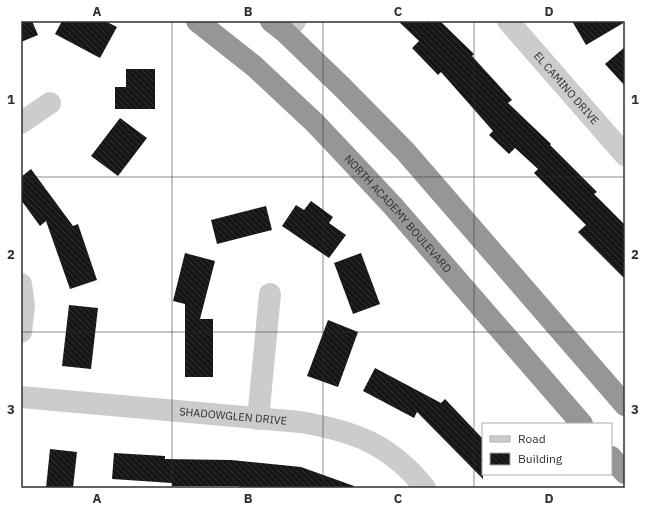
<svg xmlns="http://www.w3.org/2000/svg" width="646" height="509" font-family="'IBM Plex Sans',sans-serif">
<defs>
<pattern id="building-back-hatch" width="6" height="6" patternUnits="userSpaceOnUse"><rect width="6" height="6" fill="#161616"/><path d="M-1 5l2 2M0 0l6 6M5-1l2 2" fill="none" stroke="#303030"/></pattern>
</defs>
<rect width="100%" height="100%" fill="#fff"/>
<g fill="url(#building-back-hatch)">
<path d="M21 21H32L38 35 21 42Z"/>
<path d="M62 21H105L117 27 100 58 55 34Z"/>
<path d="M398 21H440L474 54 472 56 512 100 508 103 551 144 550 145 597 192 594 194 625 225V279L578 232 586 225 534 173 538 169 515 148 509 154 489 135 493 131 441 72 438 75 412 48 419 41Z"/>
<path d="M572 21H625V22L586 45Z"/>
<path d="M625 47V86L605 64Z"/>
<path d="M126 69H155V109H115V87H126Z"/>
<path d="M120 118 147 138 118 176 91 156Z"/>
<path d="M31 169 73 226 78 224 97 280 70 289 46 221 40 226 21 200V177Z"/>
<path d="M311 201 333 217 329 223 346 235 329 258 282 226 296 205 304 210Z"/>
<path d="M266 206 272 230 217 244 211 220Z"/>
<path d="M185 253 215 261 200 319H213V377H185V304L173 301Z"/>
<path d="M361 253 380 304 353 314 334 263Z"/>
<path d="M69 305 98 308 91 369 62 366Z"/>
<path d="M328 320 358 332 338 387 307 376Z"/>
<path d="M375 368 441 403 445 399 483 439V479L417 412 414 418 363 391Z"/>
<path d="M50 449 77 452 73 488H46Z"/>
<path d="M114 453 165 456V459L231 460 301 467 354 486 353 488H239V486H172V483L112 479Z"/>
</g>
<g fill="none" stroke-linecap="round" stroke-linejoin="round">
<g stroke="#ccc" stroke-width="22">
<path id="s1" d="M508 21 625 155"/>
<path d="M285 32 295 21"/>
<path d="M21 123 50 103"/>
<path d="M21 284 24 306 21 332"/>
<path id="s2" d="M21 397 300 422C354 431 390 444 425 488"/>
<path d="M258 419 270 294"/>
</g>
<g stroke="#969696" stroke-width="22">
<path id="s3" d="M197 21 254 66 315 123 349 159 393 206 582 424"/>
<path d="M271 21 285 32 343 88 405 151 625 405"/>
<path d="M611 457 625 473"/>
</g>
</g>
<path fill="none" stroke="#2f2f2f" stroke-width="1" stroke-opacity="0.55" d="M172 21V488M323 21V488M474 21V488M21 177H625M21 332H625"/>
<g text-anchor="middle" stroke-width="4" stroke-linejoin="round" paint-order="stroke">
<g font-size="11" fill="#2f2f2f" stroke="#fff">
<text dy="4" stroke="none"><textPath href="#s1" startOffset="89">EL CAMINO DRIVE</textPath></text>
<text dy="4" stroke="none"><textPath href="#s3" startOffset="279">NORTH ACADEMY BOULEVARD</textPath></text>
<text dy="4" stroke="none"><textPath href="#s2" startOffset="213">SHADOWGLEN DRIVE</textPath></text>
</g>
</g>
<rect width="646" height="509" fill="none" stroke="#ffffff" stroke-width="44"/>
<rect x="482" y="423" width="130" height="52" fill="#ffffff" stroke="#acacac"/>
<rect x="490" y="436" width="20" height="6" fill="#cccccc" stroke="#acacac"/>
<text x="518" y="443" font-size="12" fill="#2f2f2f">Road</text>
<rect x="490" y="453" width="20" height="12" fill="url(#building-back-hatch)" stroke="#acacac"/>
<text x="518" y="463" font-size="12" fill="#2f2f2f">Building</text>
<rect x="22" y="22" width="602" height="465" fill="none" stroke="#2f2f2f" stroke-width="1.5"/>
<g font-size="13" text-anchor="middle" font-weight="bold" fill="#2f2f2f">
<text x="97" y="16">A</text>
<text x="248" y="16">B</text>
<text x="398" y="16">C</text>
<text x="549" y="16">D</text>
<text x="11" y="104">1</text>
<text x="635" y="104">1</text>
<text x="11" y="259">2</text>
<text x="635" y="259">2</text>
<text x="11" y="414">3</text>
<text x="635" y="414">3</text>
<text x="97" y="503">A</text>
<text x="248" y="503">B</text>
<text x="398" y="503">C</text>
<text x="549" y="503">D</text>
</g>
</svg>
